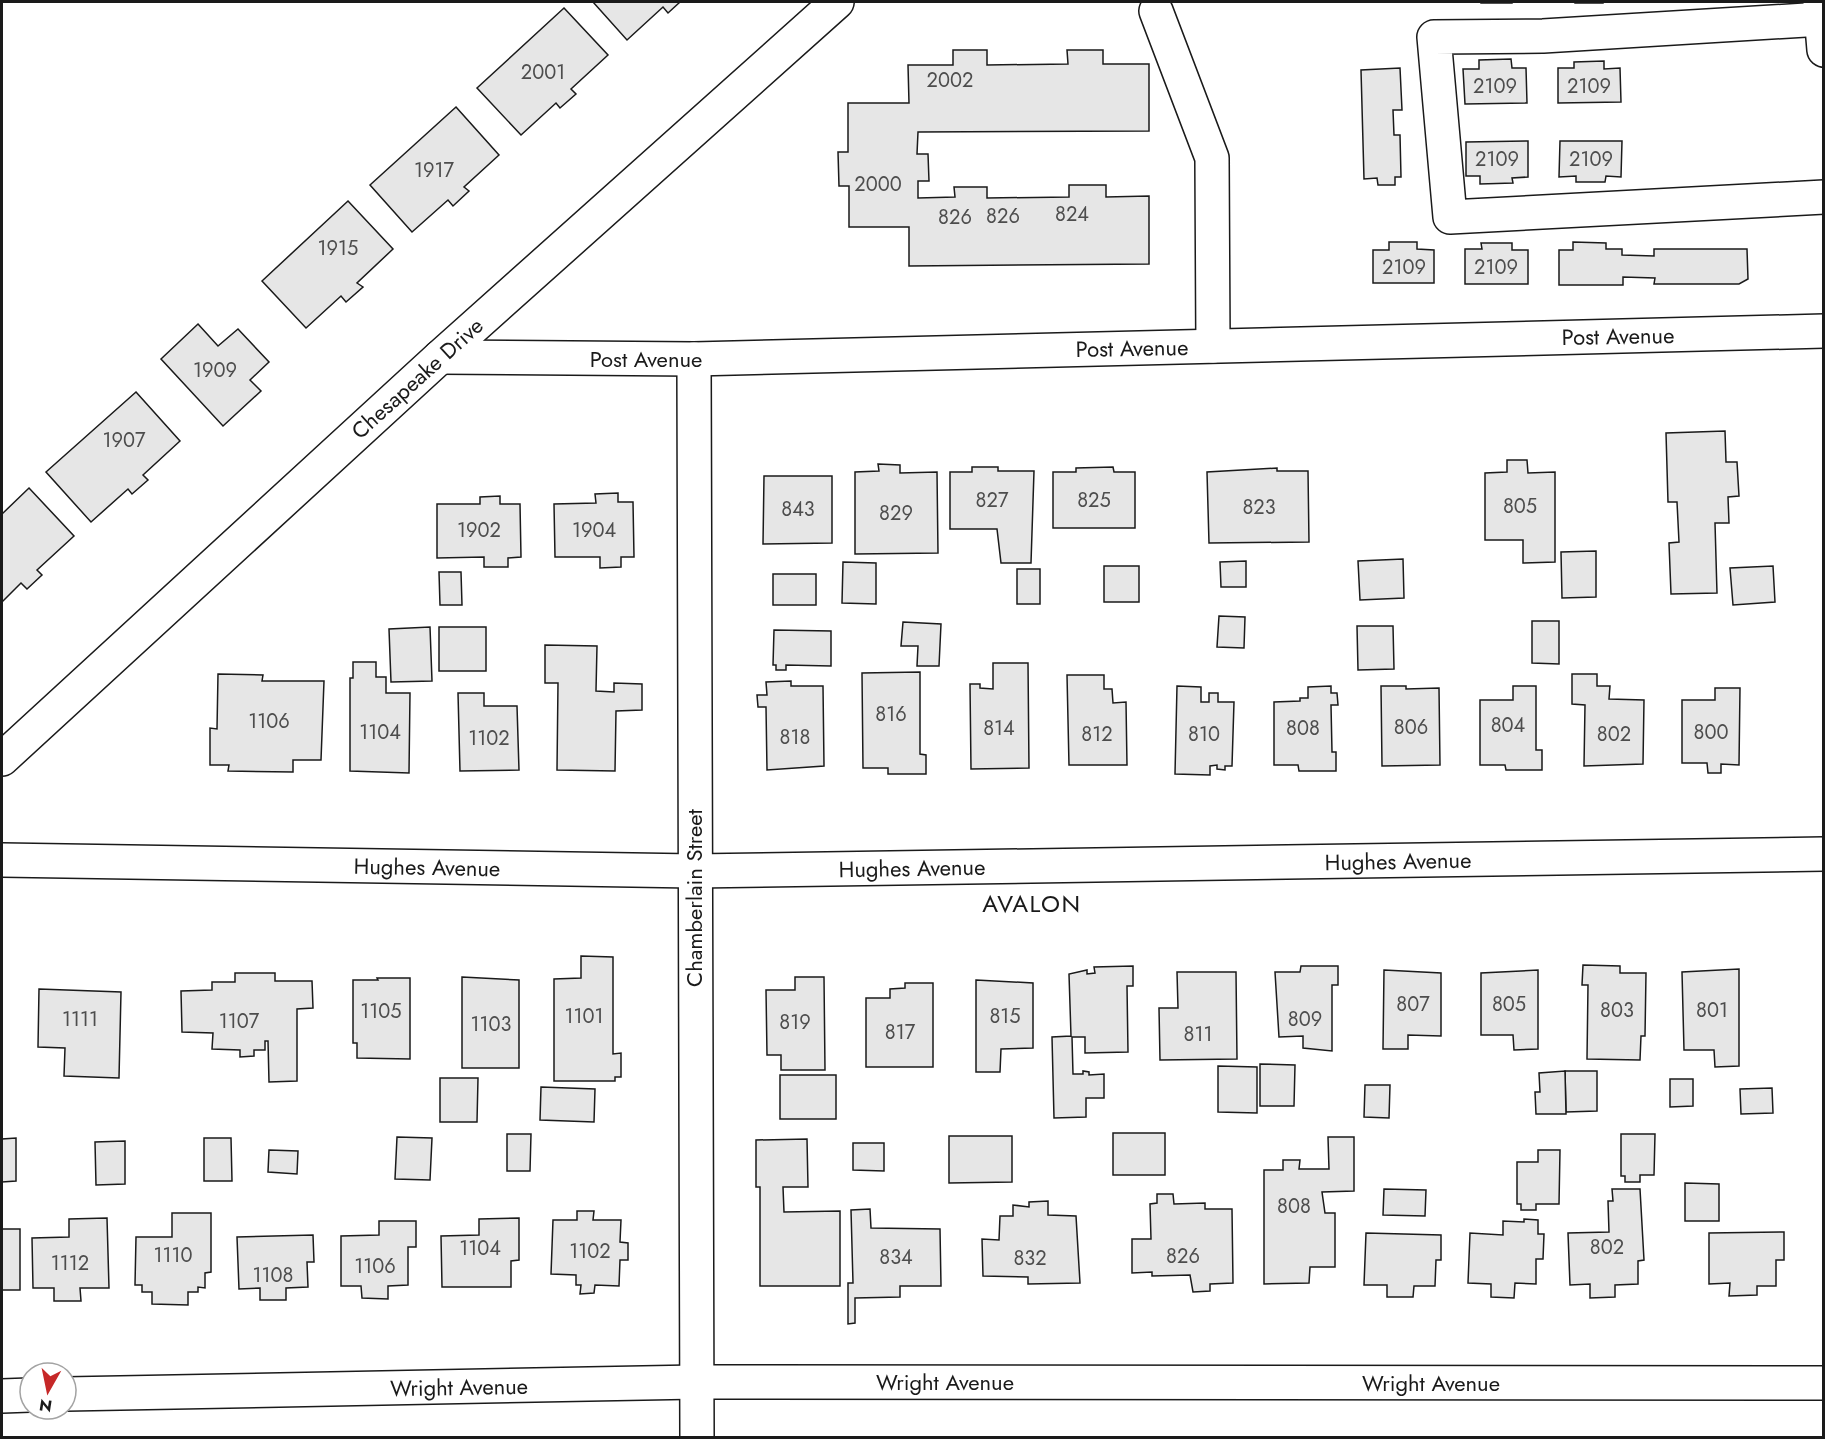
<svg xmlns="http://www.w3.org/2000/svg" width="1825" height="1439" font-family="Jost,sans-serif">
<rect width="100%" height="100%" fill="#fff"/>
<g fill="#e6e6e6" stroke="#1a1a1a" stroke-width="1.5">
<path d="M593 2H680L668 13 663 7 627 40Z"/>
<rect x="1481" y="2" width="31" height="1"/>
<rect x="1575" y="2" width="28" height="1"/>
<path d="M564 8 608 55 571 89 576 94 560 108 556 103 521 135 477 88Z"/>
<path d="M953 50H987V65L1068 64 1067 50H1103V64H1149V131L918 132 917 154H928L929 181H918V198L955 197 954 187H987V198L1069 197V185H1106V197L1149 196V264L909 266V227H849V186H839L838 152H848V103H909L908 65H953Z"/>
<path d="M1511 59 1512 68H1526L1527 103 1465 104 1463 69H1479V60Z"/>
<path d="M1604 61V69L1620 68 1621 102 1558 103V68H1574V62Z"/>
<path d="M1400 68 1402 110H1393L1394 135H1400L1401 177H1395V185H1378L1377 178 1364 179 1361 70Z"/>
<path d="M456 107 499 155 464 187 469 191 453 206 448 200 412 232 370 185Z"/>
<path d="M1528 141V177L1512 178 1513 183 1480 184V176H1466V142Z"/>
<path d="M1560 141H1622L1621 177 1606 176 1605 182H1576V176L1559 177Z"/>
<path d="M348 201 393 249 357 283 363 287 346 302 341 296 306 328 262 281Z"/>
<path d="M1389 242H1417V249L1434 250V283H1373V250H1389Z"/>
<path d="M1573 242 1606 243V249H1622V255L1654 256V249H1747L1748 279 1739 284H1654L1655 278 1623 277V285H1559V250H1573Z"/>
<path d="M1481 243H1512V250H1528V284H1465V249H1482Z"/>
<path d="M198 324 218 346 238 329 269 362 250 380 261 391 223 426 161 359Z"/>
<path d="M136 392 180 441 143 475 148 480 132 494 128 489 91 522 46 472Z"/>
<path d="M1725 431 1726 462H1737L1739 496 1728 497 1729 523H1715L1717 593 1671 594 1669 543 1679 542 1677 502H1668L1666 433Z"/>
<path d="M1507 460H1527L1528 473 1555 472V562L1523 563V540H1485V473L1507 472Z"/>
<path d="M878 464 900 465V473L937 472 938 553 855 554V472L879 471Z"/>
<path d="M972 467H998V471H1034L1031 563H1001L997 529H950V472H972Z"/>
<path d="M1113 467 1114 472H1135V528H1053V472H1076V468Z"/>
<path d="M1277 468V471H1308L1309 542 1209 543 1207 472Z"/>
<path d="M764 476H832V543L763 544Z"/>
<path d="M29 488 74 536 37 570 42 575 27 589 21 583 2 602V514Z"/>
<path d="M618 493V502H633L634 557H621V567L600 568V557H555L554 504 596 503 595 494Z"/>
<path d="M500 496V504H520L521 557 508 558V567H484V557L437 558V504H480V497Z"/>
<path d="M1596 551V597L1562 598 1561 552Z"/>
<path d="M1403 559 1404 598 1360 600 1358 561Z"/>
<path d="M1246 561V587H1221L1220 562Z"/>
<path d="M843 562 876 563V604L842 603Z"/>
<rect x="1104" y="566" width="35" height="36"/>
<path d="M1773 566 1775 602 1733 605 1730 568Z"/>
<rect x="1017" y="569" width="23" height="35"/>
<path d="M439 572H461L462 605H440Z"/>
<rect x="773" y="574" width="43" height="31"/>
<path d="M1219 616 1245 617 1244 648 1217 647Z"/>
<path d="M1532 621H1559V664L1532 663Z"/>
<path d="M903 622 941 624 939 666H917L918 646H901Z"/>
<path d="M1357 626H1393L1394 669 1358 670Z"/>
<path d="M430 627 432 681 391 682 389 629Z"/>
<rect x="439" y="627" width="47" height="44"/>
<path d="M774 630 831 631V666L786 665V670H776V665H773Z"/>
<path d="M545 645 597 646 596 691 614 692V683L642 684V710L616 711 615 771 557 770 558 683H545Z"/>
<path d="M353 662H376V677H386V693H410L409 773 350 771V678H353Z"/>
<path d="M993 663H1028L1029 768 971 769 970 684H980V688L993 689Z"/>
<path d="M920 672V754L926 755V774H888V768H863L862 673Z"/>
<path d="M218 674 263 675 262 681H324L321 760H293V772L228 771 229 765H210V728L217 729Z"/>
<path d="M1572 674H1597V686H1610L1609 699 1644 700 1643 764 1584 766 1585 705 1572 704Z"/>
<path d="M1067 675H1104V689H1112L1113 703 1126 702 1127 765H1069Z"/>
<path d="M791 681V686H823L824 766 767 770 766 707H758L757 695H767L766 682Z"/>
<path d="M1177 686 1201 687V702H1209V693H1218V702H1234L1232 766H1225V770L1217 769V765L1210 766V775L1175 774Z"/>
<path d="M1331 686V693H1337L1338 705H1331L1332 752H1336V771H1299L1298 765H1274V702L1300 701V698H1308V687Z"/>
<path d="M1381 686H1406V689L1439 688 1440 765 1382 766Z"/>
<path d="M1513 686H1536V750H1542V770H1506L1505 765H1480V700H1513Z"/>
<path d="M1715 688H1740L1739 765 1721 764V773H1708L1707 763H1682V700H1715Z"/>
<path d="M458 693H484V706H517L519 770 460 771Z"/>
<path d="M581 956 613 957V1054L621 1053V1077H615V1081H554V979L581 978Z"/>
<path d="M1583 965 1620 966V973H1646L1645 1036H1641L1640 1060 1587 1059 1588 985H1582Z"/>
<path d="M1133 966V986H1127L1128 1052 1085 1053V1037H1072L1073 1074H1083V1071L1089 1072V1075L1104 1074V1098H1086V1117L1054 1118 1052 1037 1071 1036 1069 974 1087 970V974L1095 973 1094 967Z"/>
<path d="M1301 966H1338V985H1332V1051L1303 1048V1036L1279 1037 1275 972H1300Z"/>
<path d="M1739 969V1066L1715 1067 1714 1050H1684L1682 972Z"/>
<path d="M1384 970 1441 973V1036L1408 1035V1049H1383Z"/>
<path d="M1538 970V1049L1514 1050 1513 1035H1481V973Z"/>
<path d="M1177 972H1236L1237 1059 1160 1060 1159 1008H1178Z"/>
<path d="M235 973H275V981H312L313 1008 297 1009V1081L269 1082 268 1041H265V1050H254V1056L240 1057V1050L212 1049 213 1033 182 1032 181 991 212 990V982H235Z"/>
<path d="M462 977 519 980V1068H462Z"/>
<path d="M795 977H824L825 1070H781V1055H767L766 990H795Z"/>
<path d="M377 978H410V1059L357 1058V1043H353V980H378Z"/>
<path d="M976 980 1033 983V1048L1001 1049 1000 1072H976Z"/>
<path d="M905 983H933V1067H866V998H890V989L905 988Z"/>
<path d="M39 989 121 992 119 1078 64 1076 65 1048 38 1047Z"/>
<path d="M1260 1064 1295 1065 1294 1106H1260Z"/>
<path d="M1218 1066 1257 1067V1113L1218 1112Z"/>
<path d="M1565 1071H1597V1111L1566 1112Z"/>
<path d="M1565 1071 1566 1114H1536L1535 1092H1540L1539 1073Z"/>
<rect x="780" y="1075" width="56" height="44"/>
<path d="M440 1078H478L477 1122H440Z"/>
<path d="M1670 1079H1693V1106L1670 1107Z"/>
<path d="M1365 1085H1390L1389 1118 1364 1117Z"/>
<path d="M541 1087 595 1089 594 1122 540 1120Z"/>
<path d="M1772 1088 1773 1113 1741 1114 1740 1089Z"/>
<rect x="1113" y="1133" width="52" height="42"/>
<path d="M507 1134H531L530 1171H507Z"/>
<path d="M1621 1134H1655L1654 1175H1640V1182H1625V1176H1621Z"/>
<path d="M949 1136H1012V1182L949 1183Z"/>
<path d="M397 1137 432 1138 430 1180 395 1179Z"/>
<path d="M1328 1137H1354V1191L1322 1192 1325 1213H1335V1267H1310L1309 1283 1264 1284V1170H1283V1160H1300L1299 1169H1329Z"/>
<path d="M16 1138V1181L2 1182V1139Z"/>
<path d="M204 1138H231L232 1181H204Z"/>
<path d="M807 1139 808 1187H783L784 1212 840 1211V1286H760V1187H756V1140Z"/>
<path d="M125 1141V1184L96 1185 95 1142Z"/>
<path d="M853 1143H884V1171L853 1170Z"/>
<path d="M269 1150 298 1151 297 1174 268 1172Z"/>
<path d="M1538 1150H1560L1559 1204H1536V1210H1521V1204H1517V1162H1538Z"/>
<path d="M1685 1183 1719 1184V1221H1685Z"/>
<path d="M1384 1189 1426 1190 1425 1216 1383 1215Z"/>
<path d="M1612 1189H1640L1644 1260 1638 1261V1284L1615 1285V1297L1590 1298V1284L1570 1285 1568 1233 1609 1232 1608 1201H1613Z"/>
<path d="M1157 1194H1173L1174 1204 1205 1203V1209H1232L1233 1283 1210 1284V1291L1193 1292 1190 1275 1152 1276V1272L1132 1273V1239H1151L1150 1204 1157 1203Z"/>
<path d="M1048 1201V1215L1076 1216 1080 1283 1028 1284V1277L983 1276 982 1239 999 1240 1000 1216H1013V1205L1029 1207V1202Z"/>
<path d="M870 1209 871 1228 940 1229 941 1286H900V1297L855 1298V1323L848 1324V1283H853L851 1210Z"/>
<path d="M577 1211H594L593 1220H621L620 1242 628 1243V1260H620L619 1286 595 1285 594 1293 580 1294 581 1285H576V1275L551 1274 553 1220H577Z"/>
<path d="M172 1213H211V1272L205 1273V1288L198 1287V1292H188V1305L152 1304V1292H142V1285H135L136 1237H172Z"/>
<path d="M107 1218 109 1288H80L81 1301H54V1288H33L32 1238 69 1237V1219Z"/>
<path d="M519 1218V1260L511 1261V1287H442L441 1236 479 1235V1219Z"/>
<path d="M1524 1219 1538 1220V1234H1544L1543 1259H1536V1284L1515 1283 1514 1298 1491 1297V1284L1468 1283 1470 1233 1503 1235V1221L1524 1222Z"/>
<path d="M379 1221H416V1247H408V1285L388 1286V1299L362 1298 361 1286H341V1236L379 1235Z"/>
<rect x="2" y="1229" width="18" height="61"/>
<path d="M1784 1232V1260H1776V1286H1757V1295L1729 1296 1730 1283 1709 1284V1233Z"/>
<path d="M1366 1233 1441 1235V1260H1436L1435 1286H1414L1413 1297H1387V1285H1364Z"/>
<path d="M313 1235 314 1262H307L308 1287 286 1288V1300H260V1288L239 1289 237 1237Z"/>
</g>
<g fill="none" stroke-linecap="round" stroke-linejoin="round">
<defs>
<g id="minor">
<path d="M1156 11 1212 158 1213 346"/>
<path d="M1822 19 1543 36 1434 37 1450 217 1824 197"/>
<path d="M440 357 694 359 1824 331"/>
<path d="M694 359 697 1438"/>
<path d="M2 759 440 357 837 2"/>
<path d="M2 860 694 871 1824 854"/>
<path d="M66 1394 697 1382 1824 1383"/>
<path d="M2 1396 30 1395"/>
</g>
<path id="major" d="M1820 2 1824 50"/>
</defs>
<use href="#minor" stroke="#1a1a1a" stroke-width="36"/>
<use href="#major" stroke="#1a1a1a" stroke-width="36"/>
<use href="#minor" stroke="#fff" stroke-width="33"/>
<use href="#major" stroke="#fff" stroke-width="33"/>
</g>
<g text-anchor="middle" stroke-width="4.5" stroke-linejoin="round" paint-order="stroke">
<g font-size="20" fill="#4d4d4d">
<text x="543" y="79">2001</text>
<text x="950" y="87">2002</text>
<text x="1495" y="93">2109</text>
<text x="1589" y="93">2109</text>
<text x="1497" y="166">2109</text>
<text x="1591" y="166">2109</text>
<text x="434" y="177">1917</text>
<text x="878" y="191">2000</text>
<text x="1072" y="221">824</text>
<text x="1003" y="223">826</text>
<text x="955" y="224">826</text>
<text x="338" y="255">1915</text>
<text x="1404" y="274">2109</text>
<text x="1496" y="274">2109</text>
<text x="215" y="377">1909</text>
<text x="124" y="447">1907</text>
<text x="992" y="507">827</text>
<text x="1094" y="507">825</text>
<text x="1520" y="513">805</text>
<text x="1259" y="514">823</text>
<text x="798" y="516">843</text>
<text x="896" y="520">829</text>
<text x="479" y="537">1902</text>
<text x="594" y="537">1904</text>
<text x="891" y="721">816</text>
<text x="269" y="728">1106</text>
<text x="1508" y="732">804</text>
<text x="1411" y="734">806</text>
<text x="999" y="735">814</text>
<text x="1303" y="735">808</text>
<text x="380" y="739">1104</text>
<text x="1711" y="739">800</text>
<text x="1097" y="741">812</text>
<text x="1204" y="741">810</text>
<text x="1614" y="741">802</text>
<text x="795" y="744">818</text>
<text x="489" y="745">1102</text>
<text x="1413" y="1011">807</text>
<text x="1509" y="1011">805</text>
<text x="1617" y="1017">803</text>
<text x="1712" y="1017">801</text>
<text x="381" y="1018">1105</text>
<text x="584" y="1023">1101</text>
<text x="1005" y="1023">815</text>
<text x="80" y="1026">1111</text>
<text x="1305" y="1026">809</text>
<text x="239" y="1028">1107</text>
<text x="795" y="1029">819</text>
<text x="491" y="1031">1103</text>
<text x="900" y="1039">817</text>
<text x="1198" y="1041">811</text>
<text x="1294" y="1213">808</text>
<text x="1607" y="1254">802</text>
<text x="480" y="1255">1104</text>
<text x="590" y="1258">1102</text>
<text x="173" y="1262">1110</text>
<text x="1183" y="1263">826</text>
<text x="896" y="1264">834</text>
<text x="1030" y="1265">832</text>
<text x="70" y="1270">1112</text>
<text x="375" y="1273">1106</text>
<text x="273" y="1282">1108</text>
</g>
<g font-size="22" fill="#1a1a1a" stroke="#fff">
<text transform="translate(1618 336) rotate(-1)" y="8">Post Avenue</text>
<text transform="translate(1132 348) rotate(-1)" y="8">Post Avenue</text>
<text x="646" y="367">Post Avenue</text>
<text transform="translate(417 378) rotate(-42)" y="8">Chesapeake Drive</text>
<text transform="translate(1398 861) rotate(-1)" y="8">Hughes Avenue</text>
<text transform="translate(427 867) rotate(1)" y="8">Hughes Avenue</text>
<text transform="translate(912 868) rotate(-1)" y="8">Hughes Avenue</text>
<text transform="translate(694 898) rotate(-90)" y="8">Chamberlain Street</text>
<text x="945" y="1390">Wright Avenue</text>
<text x="1431" y="1391">Wright Avenue</text>
<text transform="translate(459 1387) rotate(-1)" y="8">Wright Avenue</text>
</g>
<g font-size="24" letter-spacing="1.5" fill="#1a1a1a" stroke="#fff">
<text x="1032" y="912">AVALON</text>
</g>
</g>
<rect width="1825" height="1439" fill="none" stroke="#1a1a1a" stroke-width="6"/>
<g transform="translate(48 1391) rotate(189)"><circle r="28" fill="#ffffff" stroke="#a3a3a3" stroke-width="1.5"/>
<path d="M0-4.5L10 22L0 15L-10 22Z" fill="#c62828"/>
<text y="-9" font-size="16" font-weight="bold" text-anchor="middle" fill="#1a1a1a">N</text>
</g>
</svg>
